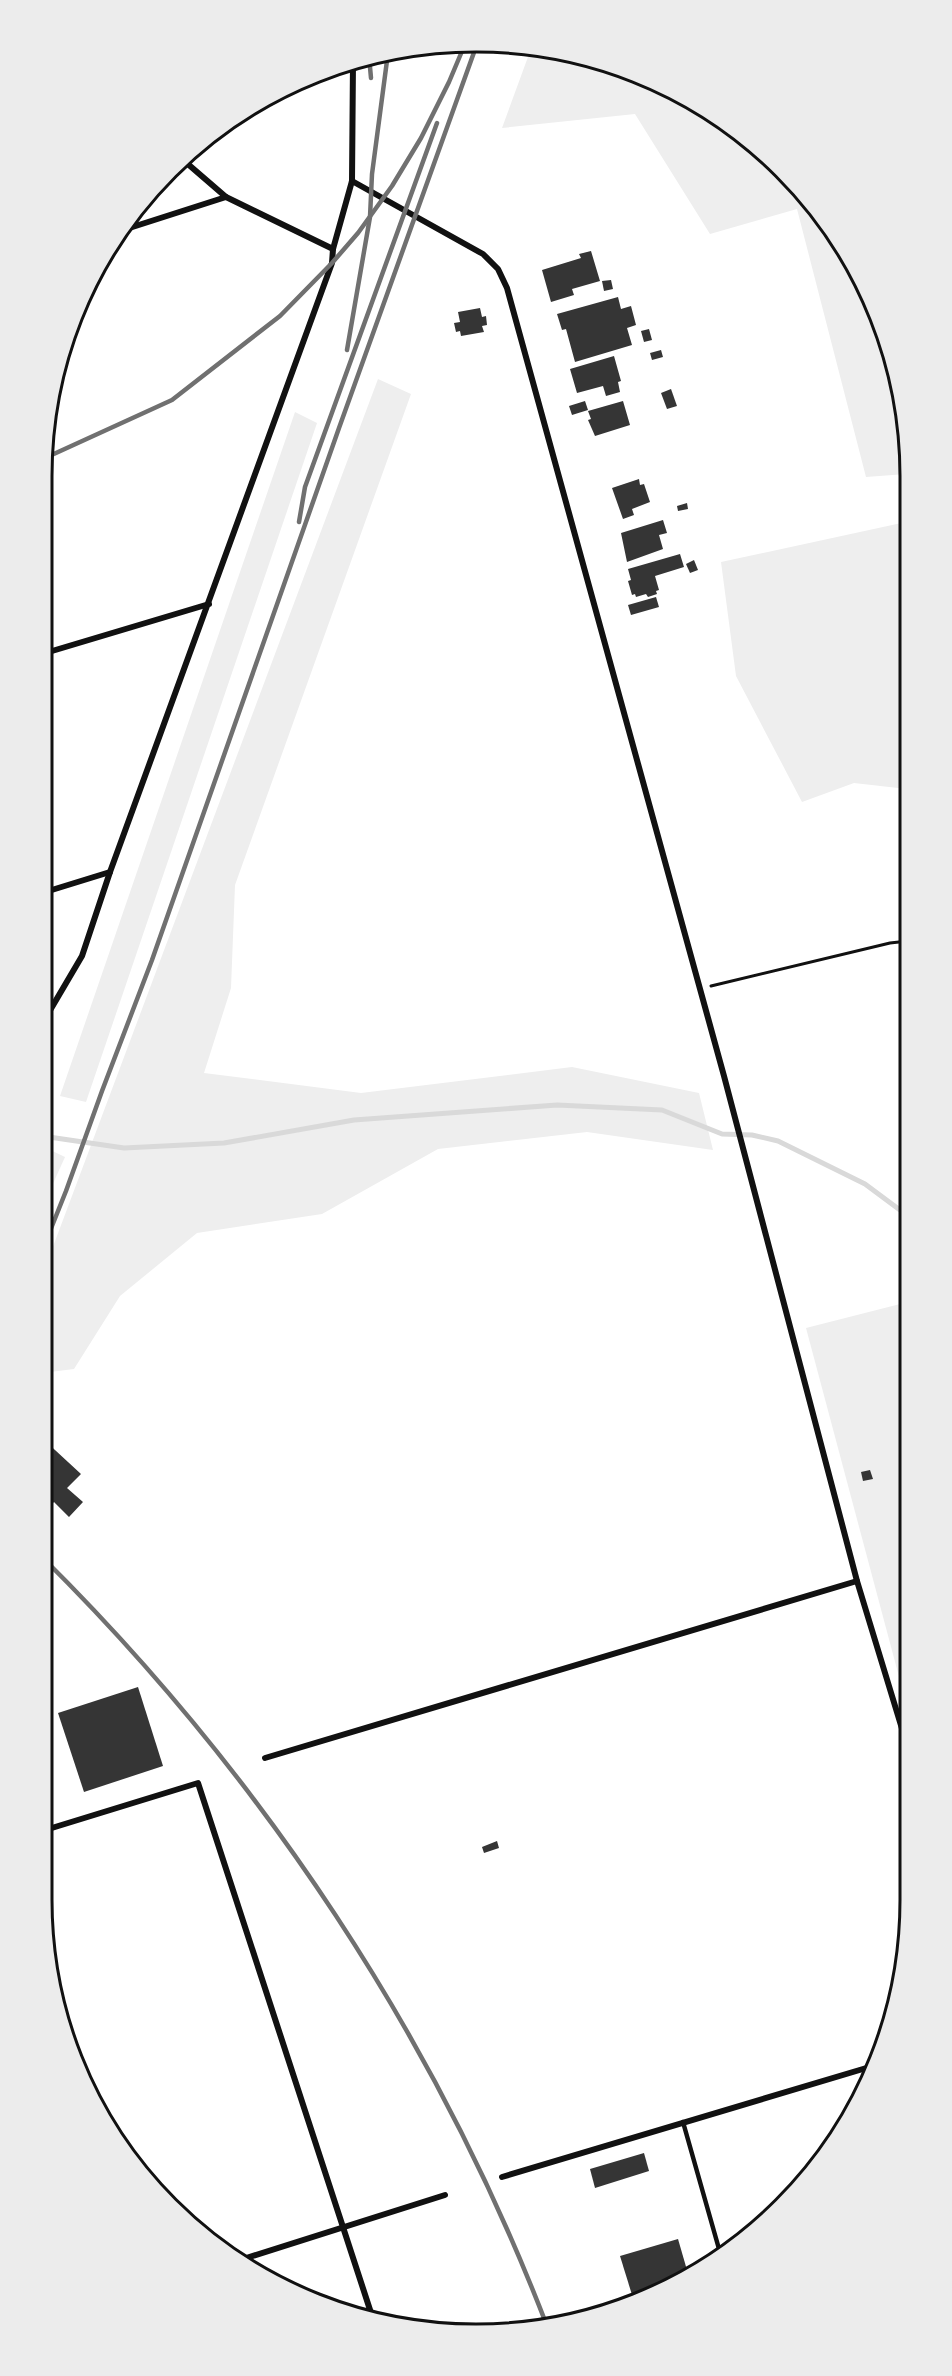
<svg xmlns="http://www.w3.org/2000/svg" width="952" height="2376" font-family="'Source Sans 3',sans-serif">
<rect width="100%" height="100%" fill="#fff"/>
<g fill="#eee">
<path d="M532 46 615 65 717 115 803 190 865 284 906 419V474L866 477 797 209 710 234 635 114 502 128Z"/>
<path d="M378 379 411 394 235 885 231 988 204 1073 361 1093 572 1067 699 1093 713 1150 587 1132 438 1149 322 1214 197 1233 120 1296 74 1369 42 1373V1276Z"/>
<path d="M295 412 317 423 86 1102 60 1096Z"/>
<path d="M906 522 907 789 854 783 802 802 736 676 721 562Z"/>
<path d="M44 1147 65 1157 42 1208V1152Z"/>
<path d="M908 1302 910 1718 806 1328Z"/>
</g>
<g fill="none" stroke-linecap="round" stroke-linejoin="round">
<path stroke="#d9d9d9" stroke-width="5" d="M42 1136 124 1148 224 1143 354 1120 557 1105 662 1110 722 1134 752 1135 778 1141 865 1184 908 1216"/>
</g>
<g fill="#353535">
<path d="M591 251 600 281 572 289 574 295 551 302 542 270 581 258 579 254Z"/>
<path d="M611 280 613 289 604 291 602 281Z"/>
<path d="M618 297 621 309 631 306 636 325 627 328 632 345 575 362 566 329 562 330 557 314Z"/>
<path d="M480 308 482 317 486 316 487 325 482 326 484 332 461 336 460 331 456 332 454 323 460 322 458 312Z"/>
<path d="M649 329 652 340 644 342 641 331Z"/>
<path d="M661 350 663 357 652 360 650 353Z"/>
<path d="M614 356 621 381 618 382 620 392 606 396 603 386 577 393 570 369Z"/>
<path d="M671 389 677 406 667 409 661 393Z"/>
<path d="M585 401 588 410 572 415 569 406Z"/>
<path d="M623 401 630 425 595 436 588 420 591 419 588 411Z"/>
<path d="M639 479 640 485 644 484 650 502 632 509 634 515 623 519 612 488Z"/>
<path d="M687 503 688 509 678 511 677 506Z"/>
<path d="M663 520 667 533 659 535 663 549 627 562 621 533Z"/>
<path d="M680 554 684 567 655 576 659 590 656 591 657 594 648 597 646 594 636 597 635 594 632 595 628 581 631 580 628 569Z"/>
<path d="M694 560 698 570 690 573 686 564Z"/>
<path d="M656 597 659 607 631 615 628 605Z"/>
<path d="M42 1438 81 1474 67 1488 83 1502 69 1517 54 1502 42 1515Z"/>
<path d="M870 1470 873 1479 863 1481 861 1472Z"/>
<path d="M138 1687 163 1766 84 1792 58 1713Z"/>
<path d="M497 1841 499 1848 484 1853 482 1847Z"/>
<path d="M644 2153 649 2171 595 2188 590 2169Z"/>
<path d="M825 2155 820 2164 817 2168 814 2159Z"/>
<path d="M678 2239 689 2277 633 2298 620 2256Z"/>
</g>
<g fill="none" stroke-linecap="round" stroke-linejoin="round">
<path stroke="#111" stroke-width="3" d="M711 986 890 943 908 941"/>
<path stroke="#111" stroke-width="4.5" d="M683 2122 721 2256"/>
<g stroke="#111" stroke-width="6">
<path d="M182 159 226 197 333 249"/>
<path d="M352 181 483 254 498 269 507 288 724 1076 857 1581 910 1755"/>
<path d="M120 231 226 197"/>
<path d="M42 654 209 604"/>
<path d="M42 893 110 872"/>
<path d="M42 1024 82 956 110 872 332 263 333 249 352 181 353 61"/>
<path d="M265 1758 857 1581"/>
<path d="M42 1831 198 1783 373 2319"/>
<path d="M502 2177 873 2066"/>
<path d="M240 2260 445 2195"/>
</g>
<g stroke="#707070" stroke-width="4.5">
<path d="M369 56 371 78"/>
<path d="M347 350 370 217 372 174 388 53"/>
<path d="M45 458 172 400 280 316 332 263 358 233 392 186 421 138 449 82 465 44"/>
<path d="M299 522 305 487 437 123"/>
<path d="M42 1251 66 1191 102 1091 152 960 339 428 477 44"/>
<path d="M42 1557C262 1775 436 2037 547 2326"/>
</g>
</g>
<path d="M0 0H952V2376H0ZM476 52H476A424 424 0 0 1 900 476V1900A424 424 0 0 1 476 2324H476A424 424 0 0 1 52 1900V476A424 424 0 0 1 476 52Z" fill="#ececec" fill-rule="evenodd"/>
<path fill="none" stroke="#111" stroke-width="3" d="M476 52H476A424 424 0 0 1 900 476V1900A424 424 0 0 1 476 2324H476A424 424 0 0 1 52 1900V476A424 424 0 0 1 476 52Z"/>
</svg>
